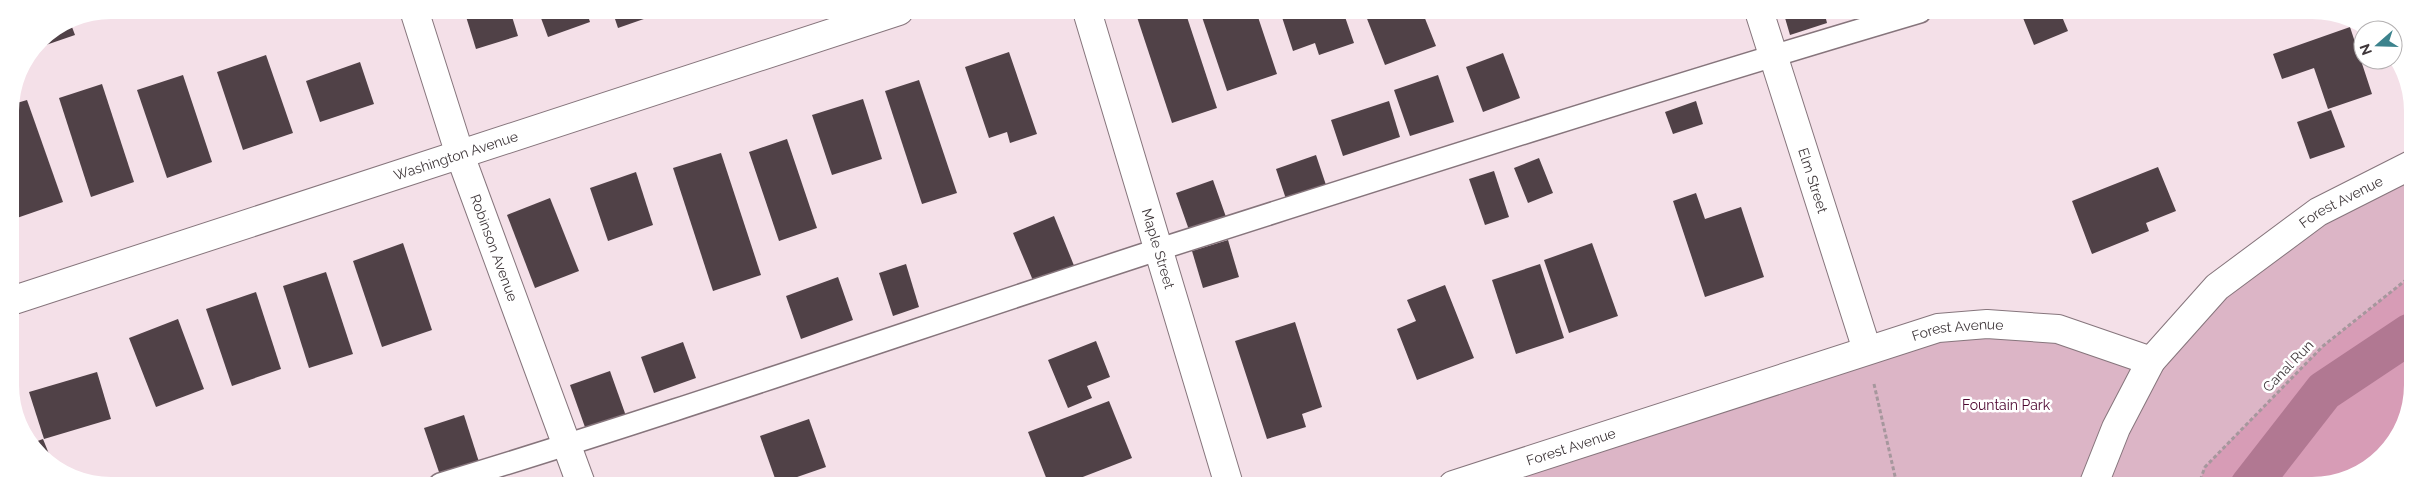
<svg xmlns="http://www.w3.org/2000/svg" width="2423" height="496" font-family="Raleway,sans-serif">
<rect width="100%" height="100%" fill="#f4e0e8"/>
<path fill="#dcb5c6" d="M2411 165V276L2323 346 2206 467 2198 486 1452 485 1987 324 2151 361 2217 287Z"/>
<path fill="#d79cb6" d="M2411 276V405L2386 449 2353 472 2319 486H2198L2205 467 2323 346Z"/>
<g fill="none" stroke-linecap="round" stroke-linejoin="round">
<path stroke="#b17892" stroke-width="40" d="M2250 486 2324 391 2411 333"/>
</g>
<g fill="#504147">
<path d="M464 10H510L518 36 476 49Z"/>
<path d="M538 10H586L590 22 548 37Z"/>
<path d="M612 10H660L661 13 618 28Z"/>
<path d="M1147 11H1185L1217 108 1172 123 1136 14Z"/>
<path d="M1200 11H1256L1277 74 1227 91Z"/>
<path d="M1280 11H1343L1354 43 1319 55 1315 43 1293 51Z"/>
<path d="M1364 11H1422L1436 46 1385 65Z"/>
<path d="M1783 11H1824L1827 23 1790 35Z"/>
<path d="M2025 12H2060L2068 31 2034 45 2021 13Z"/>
<path d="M69 19 75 35 43 46 40 39Z"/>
<path d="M2350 27 2372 94 2328 109 2314 68 2282 79 2273 54Z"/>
<path d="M1009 52 1037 134 1010 143 1007 132 989 138 965 67Z"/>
<path d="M1503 53 1520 98 1483 112 1466 67Z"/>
<path d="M266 55 293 133 243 150 217 72Z"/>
<path d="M360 62 374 104 320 122 306 81Z"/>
<path d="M183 75 212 162 167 178 137 90Z"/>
<path d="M1438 75 1454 122 1410 136 1394 90Z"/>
<path d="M919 80 957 193 922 204 885 91Z"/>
<path d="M102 84 134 182 91 197 59 98Z"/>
<path d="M863 99 882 159 832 175 812 115Z"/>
<path d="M27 100 63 202 14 219 11 209 10 105Z"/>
<path d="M1389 101 1400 137 1343 156 1331 120Z"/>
<path d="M1696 101 1703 124 1673 134 1665 112Z"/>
<path d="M2331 110 2345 147 2310 159 2297 122Z"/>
<path d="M787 139 817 228 779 241 749 152Z"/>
<path d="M721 153 761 275 713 291 673 168Z"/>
<path d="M1316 155 1328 191 1288 205 1276 169Z"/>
<path d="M1539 158 1553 193 1528 203 1514 168Z"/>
<path d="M2158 167 2176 211 2146 223 2149 231 2092 254 2072 201Z"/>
<path d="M1494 171 1509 217 1485 225 1469 179Z"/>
<path d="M636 172 653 225 608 241 590 188Z"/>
<path d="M1213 180 1226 217 1189 230 1176 193Z"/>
<path d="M1696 193 1705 219 1741 207 1764 277 1705 297 1673 201Z"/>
<path d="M550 198 579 271 535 288 507 215Z"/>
<path d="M1054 216 1077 273 1037 290 1013 233Z"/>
<path d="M1228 240 1239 277 1203 288 1192 251Z"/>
<path d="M403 243 432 330 382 347 353 261Z"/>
<path d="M1592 243 1618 316 1569 333 1544 260Z"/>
<path d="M906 264 919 307 893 316 879 273Z"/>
<path d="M1540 264 1564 338 1516 354 1492 280Z"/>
<path d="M326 272 353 354 309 368 283 286Z"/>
<path d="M838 277 853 320 801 339 786 296Z"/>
<path d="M1445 285 1474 358 1417 380 1397 329 1416 321 1407 300Z"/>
<path d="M256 292 281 369 232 386 206 309Z"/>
<path d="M178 319 204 389 156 407 129 338Z"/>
<path d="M1295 322 1322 407 1302 414 1306 427 1267 439 1235 341Z"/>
<path d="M1096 341 1110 377 1087 386 1092 398 1068 408 1048 360Z"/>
<path d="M683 342 696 378 654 393 641 357Z"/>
<path d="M610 371 626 416 586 430 570 385Z"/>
<path d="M97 372 111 419 44 439 29 392Z"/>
<path d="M1109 401 1132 458 1062 485H1049L1028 432Z"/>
<path d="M464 415 479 462 440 475 424 428Z"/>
<path d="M809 419 826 467 777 484 760 436Z"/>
<path d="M43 439 53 464 40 457 32 443Z"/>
</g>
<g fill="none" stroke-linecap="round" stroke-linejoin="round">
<defs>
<path id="lane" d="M440 484C682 411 920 327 1160 249 1413 168 1666 87 1920 12"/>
<g id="street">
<path id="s1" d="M414 10 460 155 581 484"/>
<path id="s2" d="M1087 11 1229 485"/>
<path id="s3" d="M1759 11 1867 350"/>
<path id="s4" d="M11 301 899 11"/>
<path id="s5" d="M1453 485 1938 328 1987 324 2058 329 2151 361"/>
</g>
<g id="secondary">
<path id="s6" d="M2093 486 2116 428 2151 361 2217 287 2318 212 2411 165"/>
</g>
</defs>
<use href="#lane" stroke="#86757c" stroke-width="24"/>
<use href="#street" stroke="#86757c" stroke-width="30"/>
<use href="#secondary" stroke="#86757c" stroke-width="30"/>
<g stroke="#a6979d" stroke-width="3" stroke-dasharray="4 2.5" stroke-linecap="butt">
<path d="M1874 384 1897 485"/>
<path d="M2198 486 2205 467 2323 346 2411 276"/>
</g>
<use href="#lane" stroke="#fff" stroke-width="21"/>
<use href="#street" stroke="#fff" stroke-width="28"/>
<use href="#secondary" stroke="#fff" stroke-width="28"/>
</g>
<g text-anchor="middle" stroke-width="5" stroke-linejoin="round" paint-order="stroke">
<g font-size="14" fill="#3f373a" stroke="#fff">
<text dy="5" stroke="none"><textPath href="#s4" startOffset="468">Washington Avenue</textPath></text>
<text dy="5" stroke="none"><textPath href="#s3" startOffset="178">Elm Street</textPath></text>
<text dy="5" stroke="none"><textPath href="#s6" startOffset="388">Forest Avenue</textPath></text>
<text dy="5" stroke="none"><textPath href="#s1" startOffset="251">Robinson Avenue</textPath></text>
<text dy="5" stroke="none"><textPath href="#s2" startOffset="248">Maple Street</textPath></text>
<text dy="5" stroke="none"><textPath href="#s5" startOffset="529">Forest Avenue</textPath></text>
<text transform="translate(2288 366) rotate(-46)" y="5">Canal Run</text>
<text dy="5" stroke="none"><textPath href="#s5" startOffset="124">Forest Avenue</textPath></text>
</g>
<g font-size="14" fill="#4d0630" stroke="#fff">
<text x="2006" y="410">Fountain Park</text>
</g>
</g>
<path d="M0 0H2423V496H0ZM111 19H2312A92 92 0 0 1 2404 111V385A92 92 0 0 1 2312 477H111A92 92 0 0 1 19 385V111A92 92 0 0 1 111 19Z" fill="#fff" fill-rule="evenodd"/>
<g transform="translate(2378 45) rotate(250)"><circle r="24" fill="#ffffff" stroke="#b2afb0"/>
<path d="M0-4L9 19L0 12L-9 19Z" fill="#3c838d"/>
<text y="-8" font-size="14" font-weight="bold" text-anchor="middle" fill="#3f373a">N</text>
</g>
</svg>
